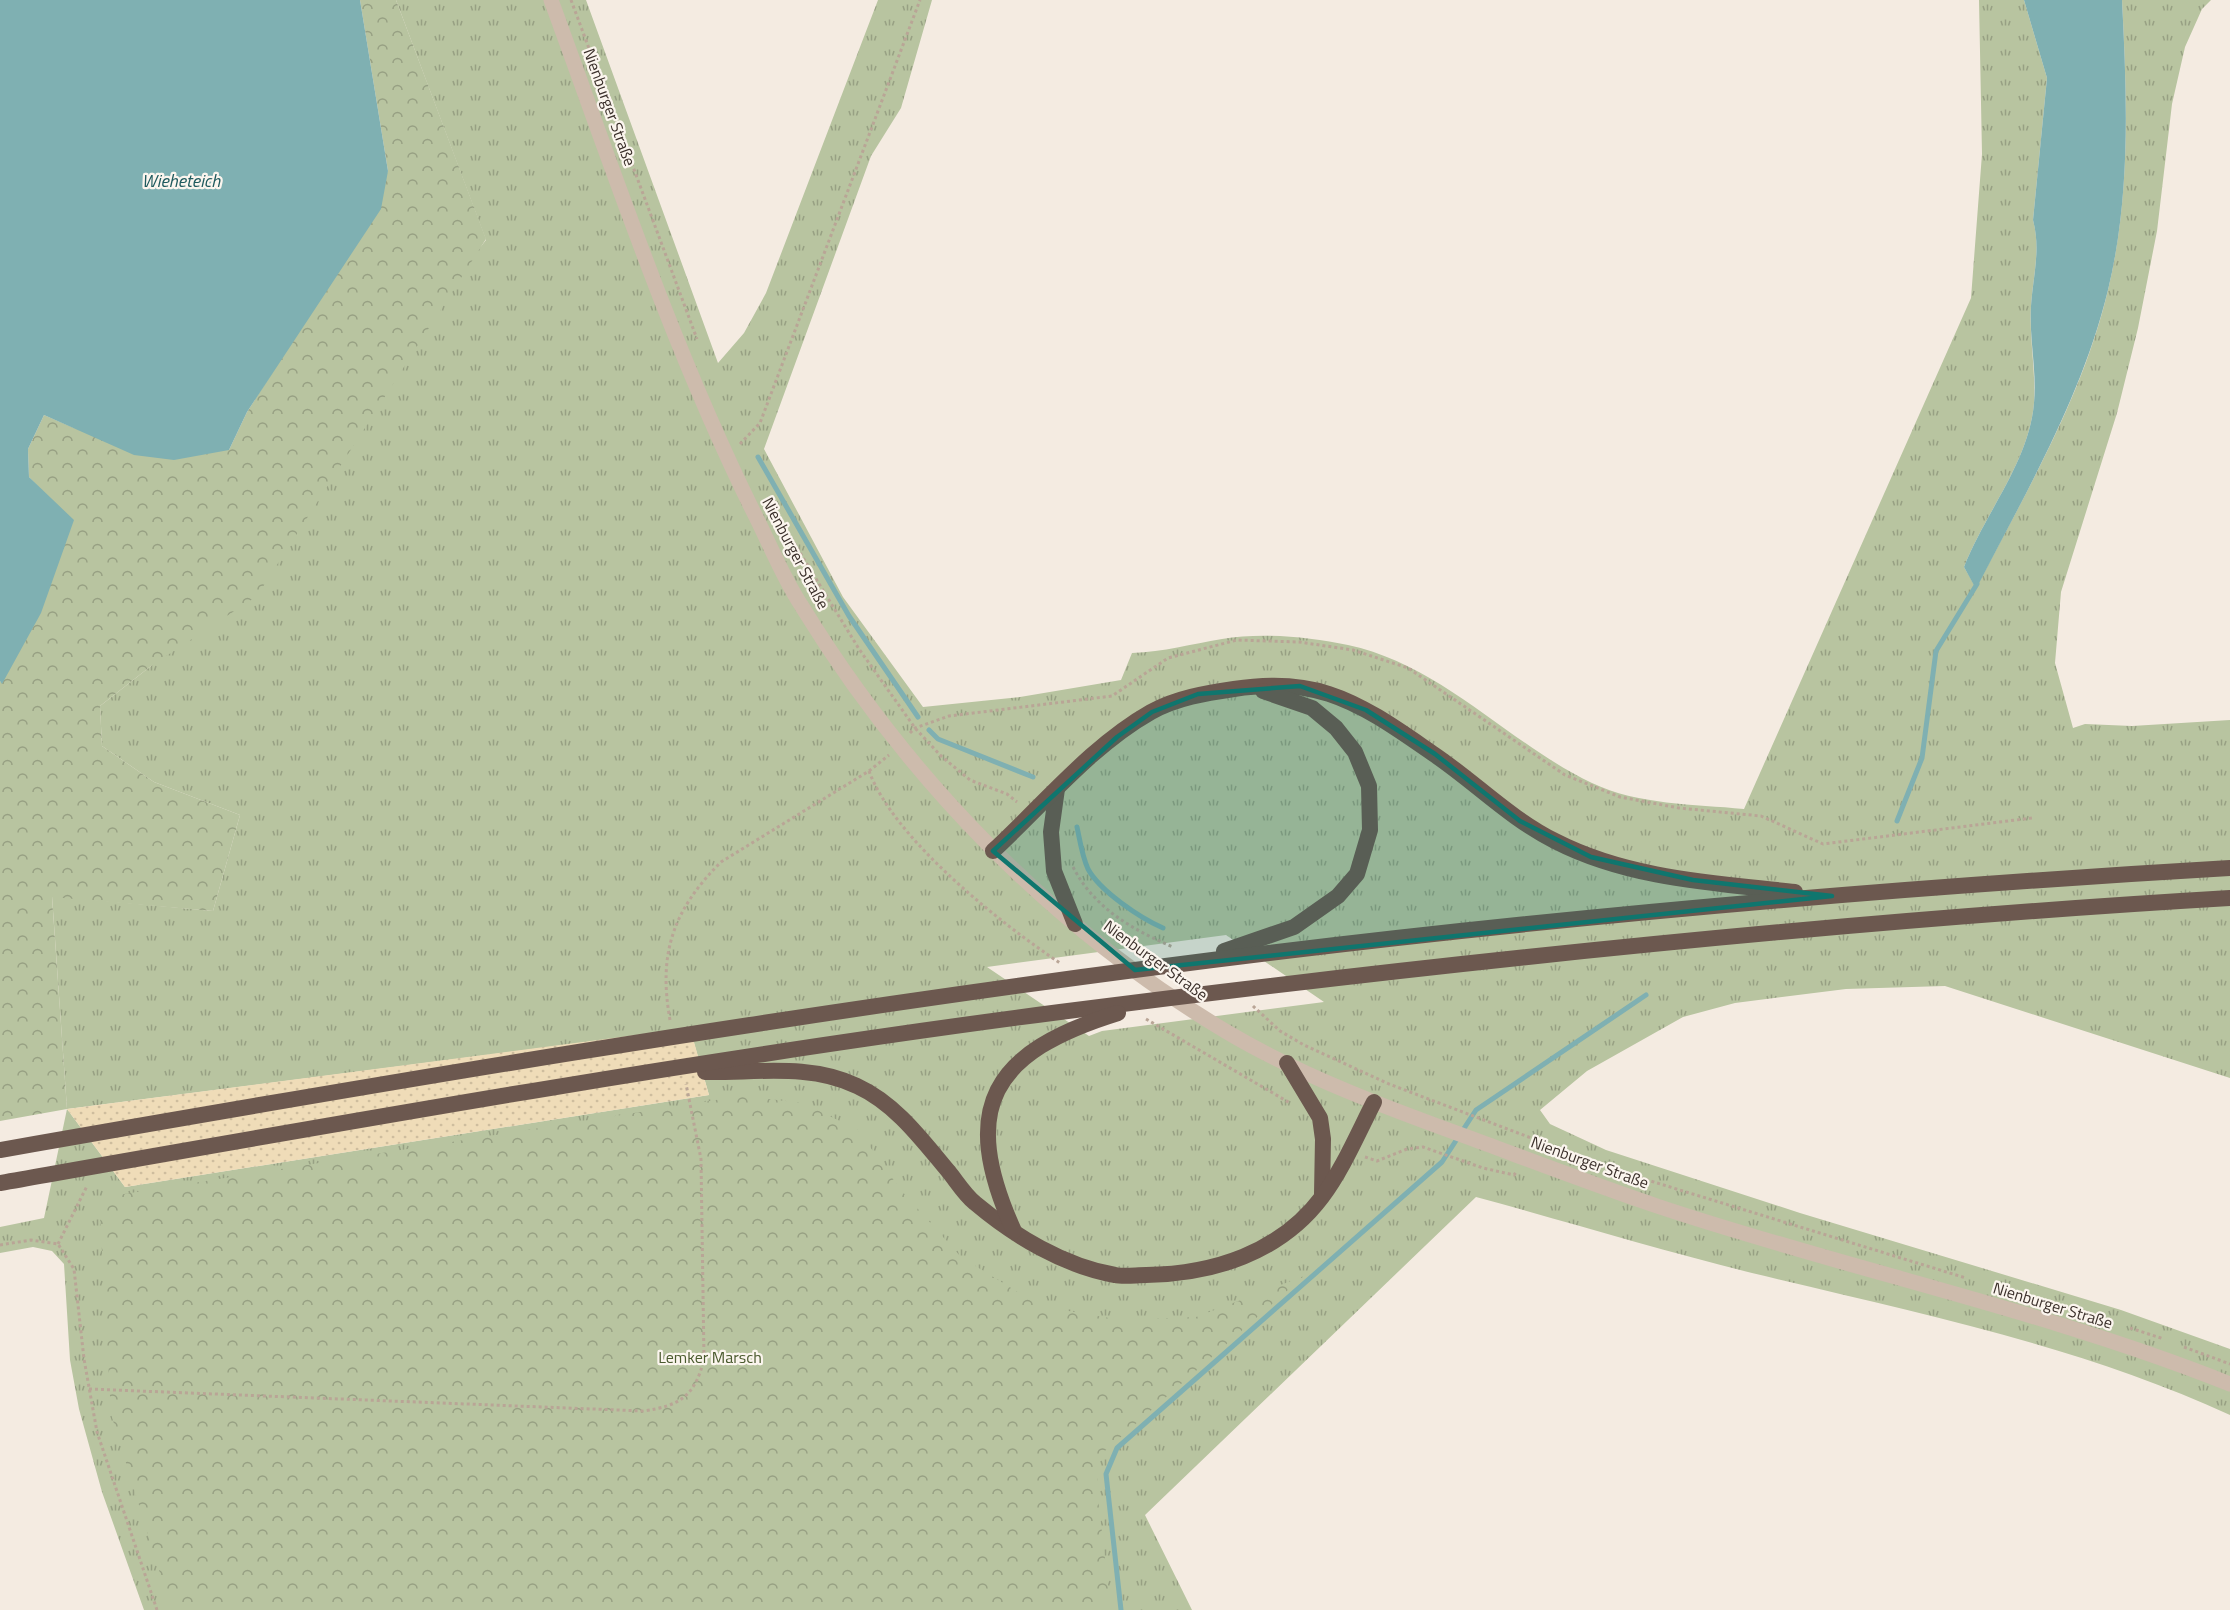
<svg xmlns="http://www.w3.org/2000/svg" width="2230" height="1610" font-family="'Titillium Web',sans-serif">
<defs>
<pattern id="grass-tufts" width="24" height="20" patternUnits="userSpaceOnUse" patternTransform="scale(1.5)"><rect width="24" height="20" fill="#b8c4a0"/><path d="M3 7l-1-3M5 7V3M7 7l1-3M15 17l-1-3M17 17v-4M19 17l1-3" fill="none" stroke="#97a083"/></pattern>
<pattern id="forest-crowns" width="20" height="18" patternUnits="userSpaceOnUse" patternTransform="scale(1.5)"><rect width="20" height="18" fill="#b8c4a0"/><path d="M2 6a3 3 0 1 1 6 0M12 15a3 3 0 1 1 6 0" fill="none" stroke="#97a083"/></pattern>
<pattern id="sand-dots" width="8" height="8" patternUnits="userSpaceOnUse" patternTransform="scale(1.5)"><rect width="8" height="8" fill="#efdcb8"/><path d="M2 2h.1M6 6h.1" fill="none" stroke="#cebd9e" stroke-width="1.8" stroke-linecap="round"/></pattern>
</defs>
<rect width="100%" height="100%" fill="#f4ebe1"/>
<path fill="url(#grass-tufts)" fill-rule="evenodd" d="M396 0H586L718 363 744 333 766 293 878 0H932L901 108 871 156 764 449 843 597 923 707 1020 697 1121 680 1132 653C1164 652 1191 644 1222 639 1262 632 1309 637 1348 645 1442 665 1508 743 1592 783 1638 805 1694 804 1744 809L1971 298 1982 154 1979 0H2024L2047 78 2033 220C2041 249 2033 276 2031 306 2029 338 2036 371 2034 403 2029 462 1985 513 1964 567L1976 588C2026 492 2083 396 2108 290 2131 194 2127 97 2122 0H2211L2202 9 2185 47 2172 104 2157 231 2138 328 2117 413 2061 592 2055 663 2073 728 2085 724 2132 726 2230 720V1078L1945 986 1846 989 1735 1003 1683 1017 1587 1071 1540 1110 1550 1124 1606 1150 1800 1213 2121 1310 2230 1349V1415C2078 1345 1913 1312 1752 1273 1659 1250 1568 1222 1476 1197L1145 1515 1192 1610H144L102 1492 79 1409 70 1360 64 1264 52 1251 33 1247 0 1253V1227L44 1218 67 1109 52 896 213 911 240 815 154 782 102 746 100 706 151 666 486 240ZM1226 935 1324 1002 1102 1031 1089 1036 987 967ZM690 1029 709 1095 125 1187 67 1109Z"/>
<g fill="url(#forest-crowns)">
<path d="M360 0H396L486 239 257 596 151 666 100 706 102 746 154 782 240 815 213 911 52 897 67 1109 0 1121V681L2 683 47 496 29 477 28 449 44 415 74 428 229 450 247 412 305 321 388 171Z"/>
<path d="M741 1096 803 1103 858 1130 900 1189 961 1257 1040 1306 1121 1320 1196 1317 1304 1276 1098 1457 1097 1490 1111 1610H167L162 1580 111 1414 99 1198Z"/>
</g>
<path fill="url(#sand-dots)" d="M690 1028 709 1095 125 1187 67 1109Z"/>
<g fill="#7fb0b2">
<path d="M0 0H360L388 171 381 209 247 412 229 450 174 460 134 455 44 415 28 449 29 477 74 520 41 613 2 684 0 681Z"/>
<path d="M2024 0H2122C2127 97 2131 195 2108 290 2082 397 2026 492 1976 589L1964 567C1985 513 2029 462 2034 403 2037 371 2029 338 2031 306 2033 276 2041 250 2033 220L2047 78Z"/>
</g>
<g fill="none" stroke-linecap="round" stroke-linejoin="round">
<g stroke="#7fb0b2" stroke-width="5">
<path d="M758 457 849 616 918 717"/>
<path d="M929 730 938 739 1033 777"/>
<path d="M1897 821 1922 758 1936 651 1977 584"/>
<path d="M1077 827C1080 841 1082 856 1088 869 1100 891 1140 918 1163 928"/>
<path d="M1121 1610 1106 1474 1117 1448 1442 1162 1476 1110 1646 995"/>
</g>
<g stroke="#b9a596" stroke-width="3" stroke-dasharray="3 3" stroke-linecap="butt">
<path d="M571 0 697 339"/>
<path d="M740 444 760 423 920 0"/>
<path d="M772 507 859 649 915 728 941 756 970 780 1007 794 1017 802"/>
<path d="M910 733 915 728 949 716 1112 696 1168 658 1237 640 1299 642 1353 650 1408 668 1565 775 1620 797 1679 808 1761 816 1823 844 2032 818"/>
<path d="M869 771C894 839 1000 923 1060 963"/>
<path d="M1073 867C1094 908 1133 930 1173 947"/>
<path d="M1253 1006 1280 1031 1304 1045 1389 1084 1618 1171 1966 1278"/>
<path d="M1146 1019 1290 1103"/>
<path d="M670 1020C658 953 673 910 721 862L869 771 889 755"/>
<path d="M1365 1157 1377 1161 1407 1149 1423 1147 1483 1168 1514 1175 1517 1171"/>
<path d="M58 1244 87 1186"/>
<path d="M0 1245 31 1240 58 1244 74 1269 84 1359 97 1432 157 1610"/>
<path d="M2130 1328 2164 1339"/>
<path d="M2184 1347 2230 1364"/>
<path d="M89 1389 643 1411C680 1406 695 1396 704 1359L701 1159 686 1084"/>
</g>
<path stroke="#cdbbac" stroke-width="15" d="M551 0C614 172 672 347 753 511 769 542 782 576 801 605 907 778 1052 928 1227 1032 1303 1077 1390 1109 1473 1139 1535 1162 1597 1186 1660 1207 1849 1270 2045 1310 2230 1384"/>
<g stroke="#6c584f" stroke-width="16">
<path d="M1057 789 1051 832 1054 871 1075 924"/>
<path d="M993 851C1044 804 1091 746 1151 712 1176 698 1206 693 1234 689 1266 684 1299 684 1329 694 1366 706 1400 731 1432 753 1474 781 1509 818 1555 841 1629 879 1714 883 1795 892"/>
<path d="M1224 951 1294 927 1338 896 1357 874 1370 830 1369 786 1355 752 1336 728 1312 708 1263 691"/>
<path d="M1287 1063 1320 1118 1323 1139 1322 1194"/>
<path d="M705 1072C755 1073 810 1063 857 1086 896 1104 922 1140 949 1172 957 1182 965 1195 975 1203 1014 1236 1064 1266 1115 1275 1124 1277 1136 1275 1146 1275 1213 1274 1280 1253 1322 1197 1343 1169 1358 1133 1374 1102"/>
<path d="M0 1150C382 1083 765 1018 1150 968 1508 921 1869 889 2230 868"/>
<path d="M0 1183C352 1121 705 1058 1060 1012 1449 962 1839 921 2230 898"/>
<path d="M1014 1231C958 1107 992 1052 1118 1013"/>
</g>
</g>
<path fill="#0f766e" fill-opacity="0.2" stroke="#0f766e" stroke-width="4.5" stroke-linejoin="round" d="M1300 686 1366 710 1435 754 1520 821 1591 857 1693 880 1832 896 1135 970 993 851 1117 737 1152 712 1198 694Z"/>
<g text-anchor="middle" stroke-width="4.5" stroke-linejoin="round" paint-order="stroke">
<g font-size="16" fill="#3b302b" stroke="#fbf5ee">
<text transform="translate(610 107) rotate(70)" y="6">Nienburger Straße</text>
<text transform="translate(796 553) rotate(62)" y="6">Nienburger Straße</text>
<text transform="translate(1156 960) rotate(36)" y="6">Nienburger Straße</text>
<text transform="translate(1590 1162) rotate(20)" y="6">Nienburger Straße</text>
<text transform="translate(2053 1305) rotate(17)" y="6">Nienburger Straße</text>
</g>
<g font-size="16" fill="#4a5a2e" stroke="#fbf5ee">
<text x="710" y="1363">Lemker Marsch</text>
</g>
<g font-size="18" font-style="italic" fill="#1f5a5e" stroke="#fbf5ee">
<text x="181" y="187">Wieheteich</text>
</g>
</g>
</svg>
